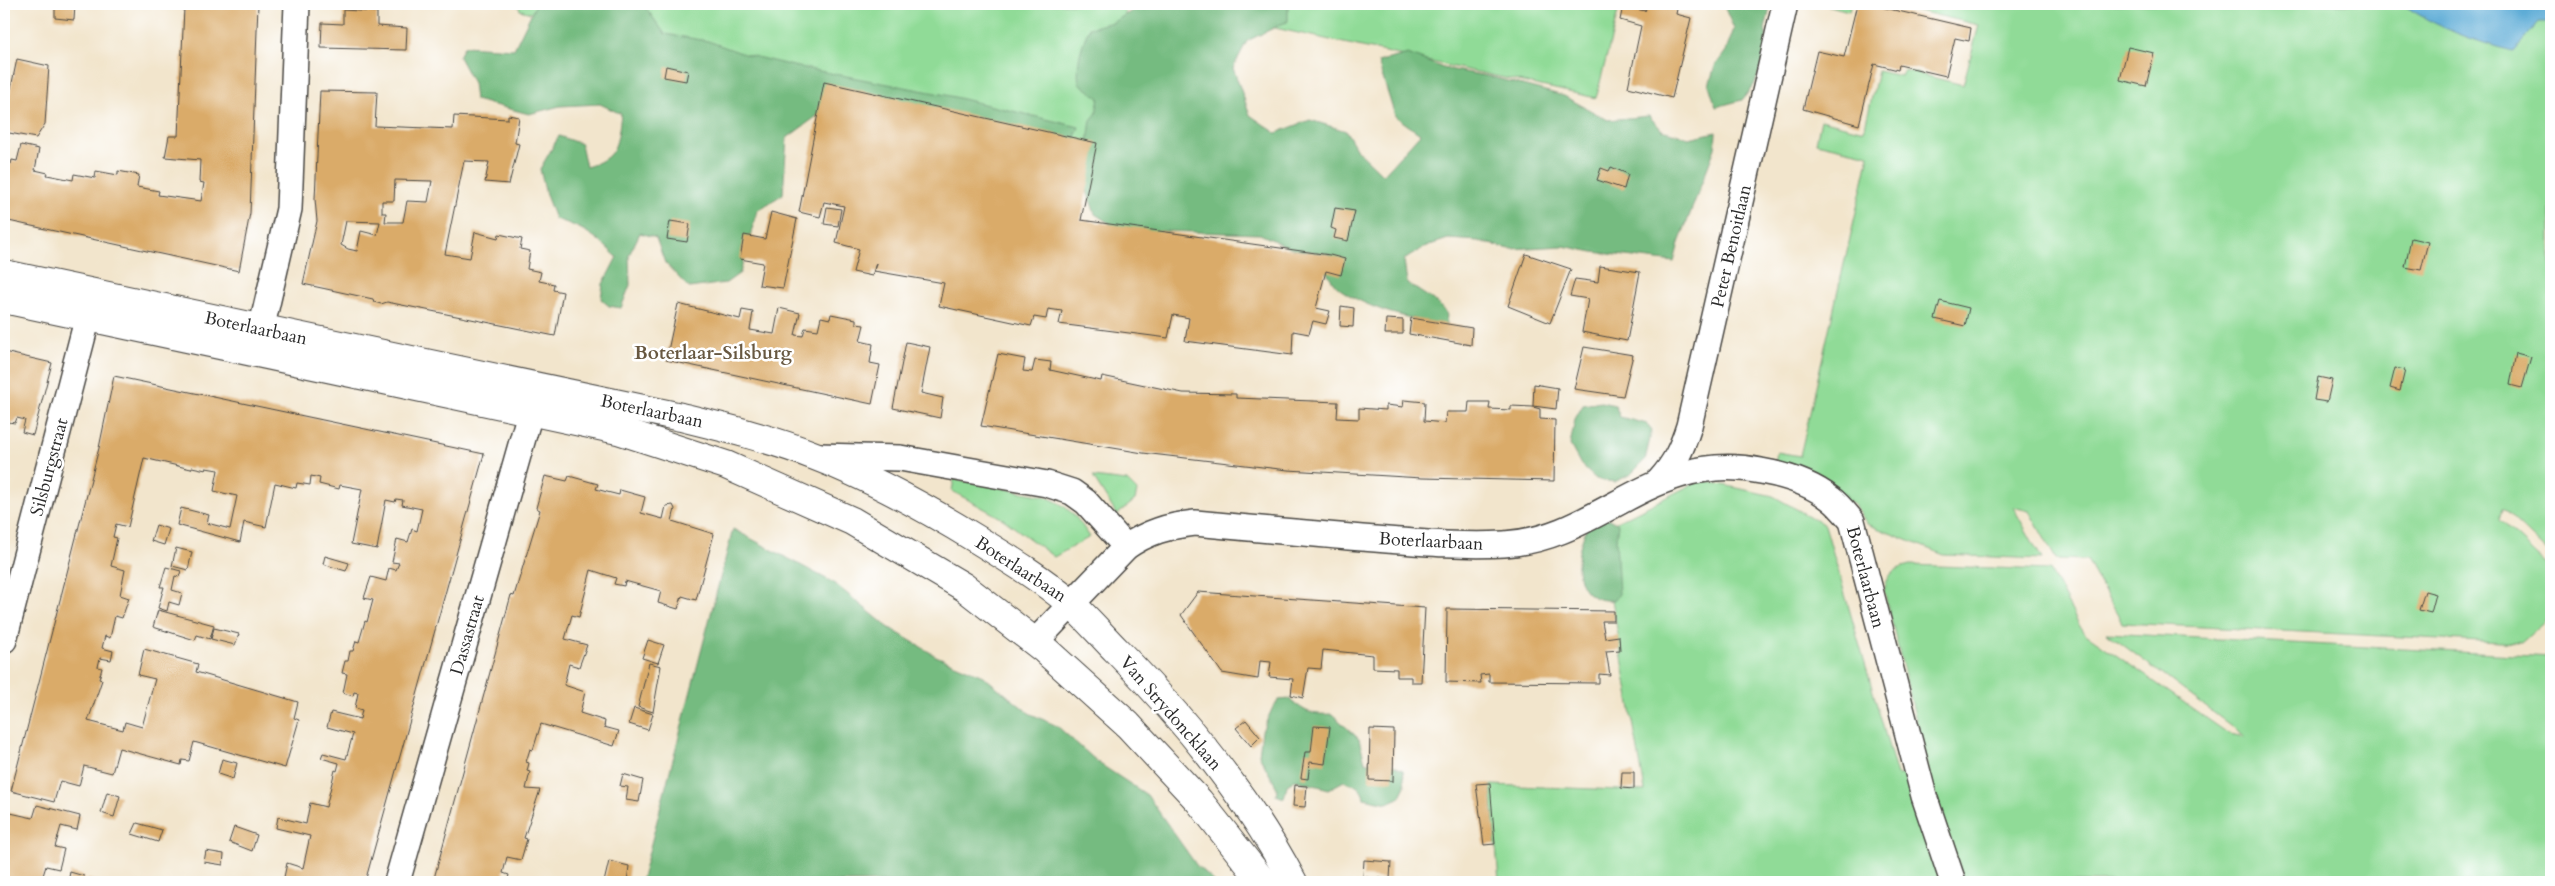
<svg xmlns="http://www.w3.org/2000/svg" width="2555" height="886" font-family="Cardo,serif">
<rect width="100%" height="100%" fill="#fff"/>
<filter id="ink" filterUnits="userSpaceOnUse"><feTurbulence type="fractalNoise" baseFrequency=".02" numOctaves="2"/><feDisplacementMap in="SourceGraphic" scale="10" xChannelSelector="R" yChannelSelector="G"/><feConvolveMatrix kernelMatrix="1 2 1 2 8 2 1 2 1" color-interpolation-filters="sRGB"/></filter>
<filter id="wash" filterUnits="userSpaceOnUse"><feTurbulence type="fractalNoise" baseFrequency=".0096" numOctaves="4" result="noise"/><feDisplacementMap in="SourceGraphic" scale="20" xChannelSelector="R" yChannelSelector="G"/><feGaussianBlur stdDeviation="1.12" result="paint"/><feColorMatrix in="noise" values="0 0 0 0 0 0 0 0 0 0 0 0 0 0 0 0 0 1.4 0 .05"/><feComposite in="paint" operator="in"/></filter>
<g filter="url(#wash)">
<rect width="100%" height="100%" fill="#f2e5cc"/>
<g fill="#90db97" stroke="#5e8361">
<path d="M518 4H1127L1097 143 647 44 520 10Z"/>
<path d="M1165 4H1620L1596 98Z"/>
<path d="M1822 4H1851L1849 11Z"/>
<path d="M1888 4H2551V555L2502 508 2499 520 2551 569V616L2521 643 2122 623 2087 560 2056 559 2029 511 2013 507 2042 559 1944 555 1867 524 1855 505 1775 464 1777 452 1800 456 1869 155 1816 143 1821 120 1864 131 1878 71 1901 76 1904 70 1963 85 1979 25Z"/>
<path d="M1093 477 1127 481 1137 491 1135 500 1117 515Z"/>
<path d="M954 479 1044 496C1069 506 1075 515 1090 537L1054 557 1003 519 952 491Z"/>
<path d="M1701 480 1773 496 1825 525 1897 775 1908 774 1941 882H1499L1491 785 1645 791 1600 530Z"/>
<path d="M1910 565 2050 570 2083 632 2229 734 2246 737 2107 633 2551 657V882H1964L1933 788 1884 591C1888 574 1893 569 1910 565Z"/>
</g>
<g fill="#74bb80" stroke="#507356">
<path d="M536 4H643L665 34 708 41 744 54 793 66 946 95 1079 127 1070 149 817 116 787 138 783 194 757 211 740 273 726 283 689 288 665 263 656 238 640 233 629 255 630 285 621 308 609 306 601 299 603 284 617 257C595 236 585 228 555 219L546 195 540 169 559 136 581 144 586 167C618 158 617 144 621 114L600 104 560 106 529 114 475 100 473 83 459 57 464 46 514 49Z"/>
<path d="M1144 4H1288V21L1247 41 1233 68 1250 115 1276 133 1310 120 1346 131 1357 150 1383 175 1420 134 1395 116 1378 62 1408 54 1443 68 1492 77 1564 96 1608 120 1649 116 1662 130 1689 138 1716 132 1715 148 1679 243 1674 262 1593 252 1563 246 1510 249 1478 241 1448 239 1424 247 1404 260 1407 283 1436 302 1447 314 1446 324C1412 320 1369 310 1340 289 1334 285 1330 277 1326 271L1329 254 1292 249 1260 234 1161 231 1154 237 1129 236 1095 214 1083 179 1091 120 1096 114 1099 98 1079 83C1076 62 1081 48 1089 28L1113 22Z"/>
<path d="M1723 4H1771L1765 29 1769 50 1754 85 1742 100 1716 107 1709 85 1715 66 1726 51 1734 29Z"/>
<path d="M1601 402 1615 405 1620 417 1647 424 1652 430 1645 460 1630 475 1614 482 1596 479 1581 465 1570 445 1575 419 1583 405Z"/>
<path d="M1609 519 1618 524 1616 540 1619 594 1614 600C1569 604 1573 551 1589 524Z"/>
<path d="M733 529 834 583 888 627 936 656 983 676 1029 713 1057 726 1100 764 1147 795 1197 866 1215 882H641Z"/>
<path d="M1290 699C1306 713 1312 715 1332 714L1359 739 1365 762H1387L1403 770 1405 786 1399 798 1388 803 1364 798C1362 787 1354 784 1344 781L1329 789 1295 780 1287 785 1284 798 1276 795 1277 788 1259 755 1262 731 1273 707 1279 700Z"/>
</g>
<path fill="#5cabd6" stroke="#446b80" d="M2402 4H2551V22H2539L2514 51C2475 42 2435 27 2402 4Z"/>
<g id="blocks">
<g fill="#daab69" fill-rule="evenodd">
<path d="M55 4H75L74 20 55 18Z"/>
<path d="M193 4H258L250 213 239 271 4 220V162L11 164 12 160 17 161 21 145 39 149 35 170 48 173 47 175 73 180 74 174 95 178 96 171 118 175V171L139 175 137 187 159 191 158 195 201 201 204 183 199 182 200 160 165 157 169 136H178L184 8H193Z"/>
<path d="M348 4H389V7L348 5Z"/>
<path d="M1648 4H1678L1676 14 1691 18 1672 98 1628 87 1641 26 1620 20 1623 6 1645 11Z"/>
<path d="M1857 4H1868L1971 28 1969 41 1955 38 1946 76 1899 65 1898 70 1874 64 1859 125 1803 109 1817 51 1844 57Z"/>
<path d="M343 10 377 12V26L407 28 406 50 321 48 322 23 343 24Z"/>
<path d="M2128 47 2154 53 2146 86 2120 80Z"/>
<path d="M17 59 49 66 45 124 36 138 4 132V121Z"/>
<path d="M666 66 688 71 686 81 664 77Z"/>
<path d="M824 82 1097 143 1081 220 1330 255 1345 259 1341 275 1326 271 1316 308 1330 311 1326 324 1313 321 1309 334 1293 331 1292 355 1185 341 1189 318 1179 316 1173 315 1168 338 1059 324 1062 311 1048 309 1046 319 1034 317 1031 326 939 306 944 283 874 271 876 263 872 276 853 272 859 249 836 243 844 206 824 202 820 217 799 212Z"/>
<path d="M320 91 377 92 375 126 453 129 454 116 508 119V115L519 117 515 143 519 144 509 184 485 182 489 162 464 161 445 254 470 258 475 232 498 238 499 234 522 239 520 249 530 251 527 269 541 272 539 281 554 284 553 290 563 292 555 336 387 302 381 304 374 302 373 299 303 284 317 221 315 199ZM395 180 432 181 428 202 407 201 403 222H385L386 213H382V201H394ZM346 221 380 222 377 235 361 231 357 251 348 249 341 245Z"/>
<path d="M1611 167 1628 174 1624 189 1597 180 1601 168 1609 171Z"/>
<path d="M827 207 841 209 838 226 824 224Z"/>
<path d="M1335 208 1355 211 1348 241 1334 238 1336 230 1331 228Z"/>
<path d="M771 212 797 219 783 288 759 285 763 263 740 259 744 235 765 239Z"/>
<path d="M670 221 690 224 687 242 667 239Z"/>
<path d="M2411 238 2428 242 2421 270 2405 267Z"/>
<path d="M1526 254 1571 269 1550 323 1508 306Z"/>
<path d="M1600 266 1640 272 1627 341 1582 332 1588 299 1570 296 1575 279 1598 282Z"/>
<path d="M1940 301 1969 308 1965 326 1935 319Z"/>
<path d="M678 304 740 319 742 310 753 312 750 330 774 334 779 308 800 313 795 335 803 336 805 328 818 330 821 317 830 319 831 314 856 319V324L864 325 860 341 873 344 870 363 880 365 872 404 666 360Z"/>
<path d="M1341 306 1354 308 1353 327 1340 326Z"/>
<path d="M1411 318 1472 328 1471 345 1409 334Z"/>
<path d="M1386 319 1403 320V334H1385Z"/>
<path d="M906 342 930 347 921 393 943 398 940 418 893 408Z"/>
<path d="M1584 347 1633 355 1623 396 1574 389Z"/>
<path d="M4 352 52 363 33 435 22 432 25 420 17 418 15 423 8 422 6 433H4Z"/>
<path d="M2516 353 2531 357 2522 388 2510 385Z"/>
<path d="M998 354 1025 359 1023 371 1032 372 1035 360 1051 362 1050 370 1101 381 1102 376 1183 393 1236 394V398L1338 402 1337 418 1359 419V408L1386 410V405L1403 407 1404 400 1425 402 1424 421 1445 423 1446 412H1468L1469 402H1490L1489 409 1511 410V406L1533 407 1540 409V419L1555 420 1554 481 1422 478 1288 470 1143 453 981 426Z"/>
<path d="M2395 368 2405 370 2400 391 2390 388Z"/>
<path d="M114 376 484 454 365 882H283L287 863 303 868 310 836 276 828 278 817 306 824 310 803 326 807 335 770 337 771 339 763 321 758 323 753 346 759 353 734 327 727 331 712 360 719 362 710 355 708 358 693 354 692 353 696 343 693 347 674 342 673 345 661H348L350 651H353L356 641 359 642 365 621 367 622 373 600 364 598 371 577 386 581 389 568 396 570 399 563 392 562 397 539 408 542 412 529 417 531 422 509 402 505 403 500 396 499 395 502 386 500 377 549 351 544 362 489 340 485 339 489 319 484 320 478 311 476 310 485 297 483 296 488 275 483 266 527 244 522 240 542 177 525 181 508 209 515 207 523 230 529 237 496 214 491 218 470 206 468V470L192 467 191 469 144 458 128 527 116 524 113 537 117 538 111 566 125 570 120 595 129 598 122 618 115 616 110 638 105 636 102 648 113 651 111 660 100 658 98 667 102 668 99 679 102 680 88 721 123 730 125 722 142 727 155 679 138 675 144 649 198 664 196 672 298 702 294 718 299 720 285 768 194 742 189 761 182 760 181 765 119 748 112 773 84 766 79 786 60 781 54 802 11 791 99 448Z"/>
<path d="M2318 377 2332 380 2327 402 2314 400Z"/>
<path d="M1534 384 1558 388 1556 409 1533 406Z"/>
<path d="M545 476 567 481 569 476 598 484 596 489 607 492 619 495 620 490 645 497 641 513 663 519 666 506 673 505 675 509 672 521 714 534 696 600 682 596 678 609 658 603 661 591 625 581 624 586 614 584 616 578 591 570 579 617 572 615 565 639 587 645 579 667 569 664 564 685 585 692 580 713 605 721 604 727 619 731 614 746 541 724 533 750 530 749 526 762 529 763 527 771 530 772 526 789 540 790 524 838 527 839 521 860 507 857 503 873 509 875 507 882H433L511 595 514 596 540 510 536 508Z"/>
<path d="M156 525 169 529 164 545 151 541Z"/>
<path d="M176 548 192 552 188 570 172 566Z"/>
<path d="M325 556 349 563 346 571 323 564Z"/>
<path d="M166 567 181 571 179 577 175 576 172 590 182 593 179 605 169 602 167 611 158 608 164 587H160Z"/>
<path d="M2425 591 2436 594 2431 613 2419 610Z"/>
<path d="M1198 592 1425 608 1421 682H1411V677H1397V669L1373 668V655L1323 650 1321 669 1308 668 1303 698 1291 695 1293 679 1269 677 1271 662 1260 661 1258 679 1222 673 1181 615Z"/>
<path d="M1447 609 1614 611V621H1602L1605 638 1619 636 1620 650 1606 651 1610 675 1599 674V683L1489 682V674L1480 675 1481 683 1446 682Z"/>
<path d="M158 610 214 625 210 639 197 635 195 640 153 627Z"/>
<path d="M214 628 239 634 235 645 211 639Z"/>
<path d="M648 640 664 645 658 663 642 658Z"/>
<path d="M649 663 661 666 653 712 638 707Z"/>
<path d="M634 708 653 714 648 730 629 724Z"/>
<path d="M1246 720 1260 737 1251 746 1236 728Z"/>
<path d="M1314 726 1330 727 1325 764 1310 762 1308 779 1301 778 1305 752H1311Z"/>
<path d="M1370 729 1394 730 1393 781 1369 780Z"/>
<path d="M222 759 237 763 233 779 218 774Z"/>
<path d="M1622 772H1634V789L1621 788Z"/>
<path d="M623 774 643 780 639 802 626 800 628 787 620 786Z"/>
<path d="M1490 783 1495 844 1484 845 1476 784Z"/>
<path d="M1295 785 1307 786 1305 807 1293 806Z"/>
<path d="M107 792 120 796 114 817 101 813Z"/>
<path d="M37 805 80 816 77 830 61 826 55 847 64 849 59 869 46 866 41 882H4V821L6 812 33 818Z"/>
<path d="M137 823 162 830 158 842 132 834Z"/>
<path d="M234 827 257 835 252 851 229 842Z"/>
<path d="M206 851 224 854 223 865 204 862Z"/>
<path d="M1364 860 1391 862 1390 879 1363 877Z"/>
<path d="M609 861 629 866 627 882H604Z"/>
<path d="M70 872 84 876 83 882H68Z"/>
<path d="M88 879 100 882H87Z"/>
</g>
</g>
</g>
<g filter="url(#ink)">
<use href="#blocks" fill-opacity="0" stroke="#494743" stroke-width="1"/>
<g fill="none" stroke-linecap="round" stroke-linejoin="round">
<defs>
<g id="street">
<path d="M257 347 289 209 297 4"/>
<path d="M818 456 900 458 1047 484 1072 492 1086 502 1126 547"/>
<path d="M1659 481C1675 464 1682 448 1689 426L1785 4"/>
<path d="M4 640 93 297"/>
<path d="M1035 642 1126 547C1148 532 1168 526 1195 523 1259 529 1323 535 1387 540 1426 543 1465 546 1504 544 1600 539 1653 449 1761 471 1784 475 1812 484 1831 499 1839 505 1846 514 1852 521L1924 796 1953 882"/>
<path d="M397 882 536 392"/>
</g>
<g id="secondary">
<path d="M4 274 681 417C726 428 772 439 815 456 872 478 926 508 978 540 1009 559 1042 579 1070 603 1087 618 1102 636 1117 651 1185 720 1248 796 1293 882"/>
<path d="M4 299 618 430 726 465 852 521 964 587 1045 650 1128 725 1199 801 1263 882"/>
</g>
</defs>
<use href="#street" stroke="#494743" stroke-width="28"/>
<use href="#secondary" stroke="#494743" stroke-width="30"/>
<use href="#street" stroke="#fff" stroke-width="25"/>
<use href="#secondary" stroke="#fff" stroke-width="28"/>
</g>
</g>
<g text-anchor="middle" stroke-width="5" stroke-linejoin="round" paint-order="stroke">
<g font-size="18" fill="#2b2b2b" stroke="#fff">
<text transform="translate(1731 246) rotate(-77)" y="6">Peter Benoitlaan</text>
<text transform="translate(256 328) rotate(12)" y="6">Boterlaarbaan</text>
<text transform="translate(652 411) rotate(12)" y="6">Boterlaarbaan</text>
<text transform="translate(49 467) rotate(-75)" y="6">Silsburgstraat</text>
<text transform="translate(1431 541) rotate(3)" y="6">Boterlaarbaan</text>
<text transform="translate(1021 569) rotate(33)" y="6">Boterlaarbaan</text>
<text transform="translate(1866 577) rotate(75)" y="6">Boterlaarbaan</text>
<text transform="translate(467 635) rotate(-74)" y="6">Dassastraat</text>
<text transform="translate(1171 713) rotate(49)" y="6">Van Strydoncklaan</text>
</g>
<g font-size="19" font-weight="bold" fill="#685841" stroke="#fff">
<text x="713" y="359">Boterlaar-Silsburg</text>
</g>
</g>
<rect width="2555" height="886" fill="none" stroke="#fff" stroke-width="20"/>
</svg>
